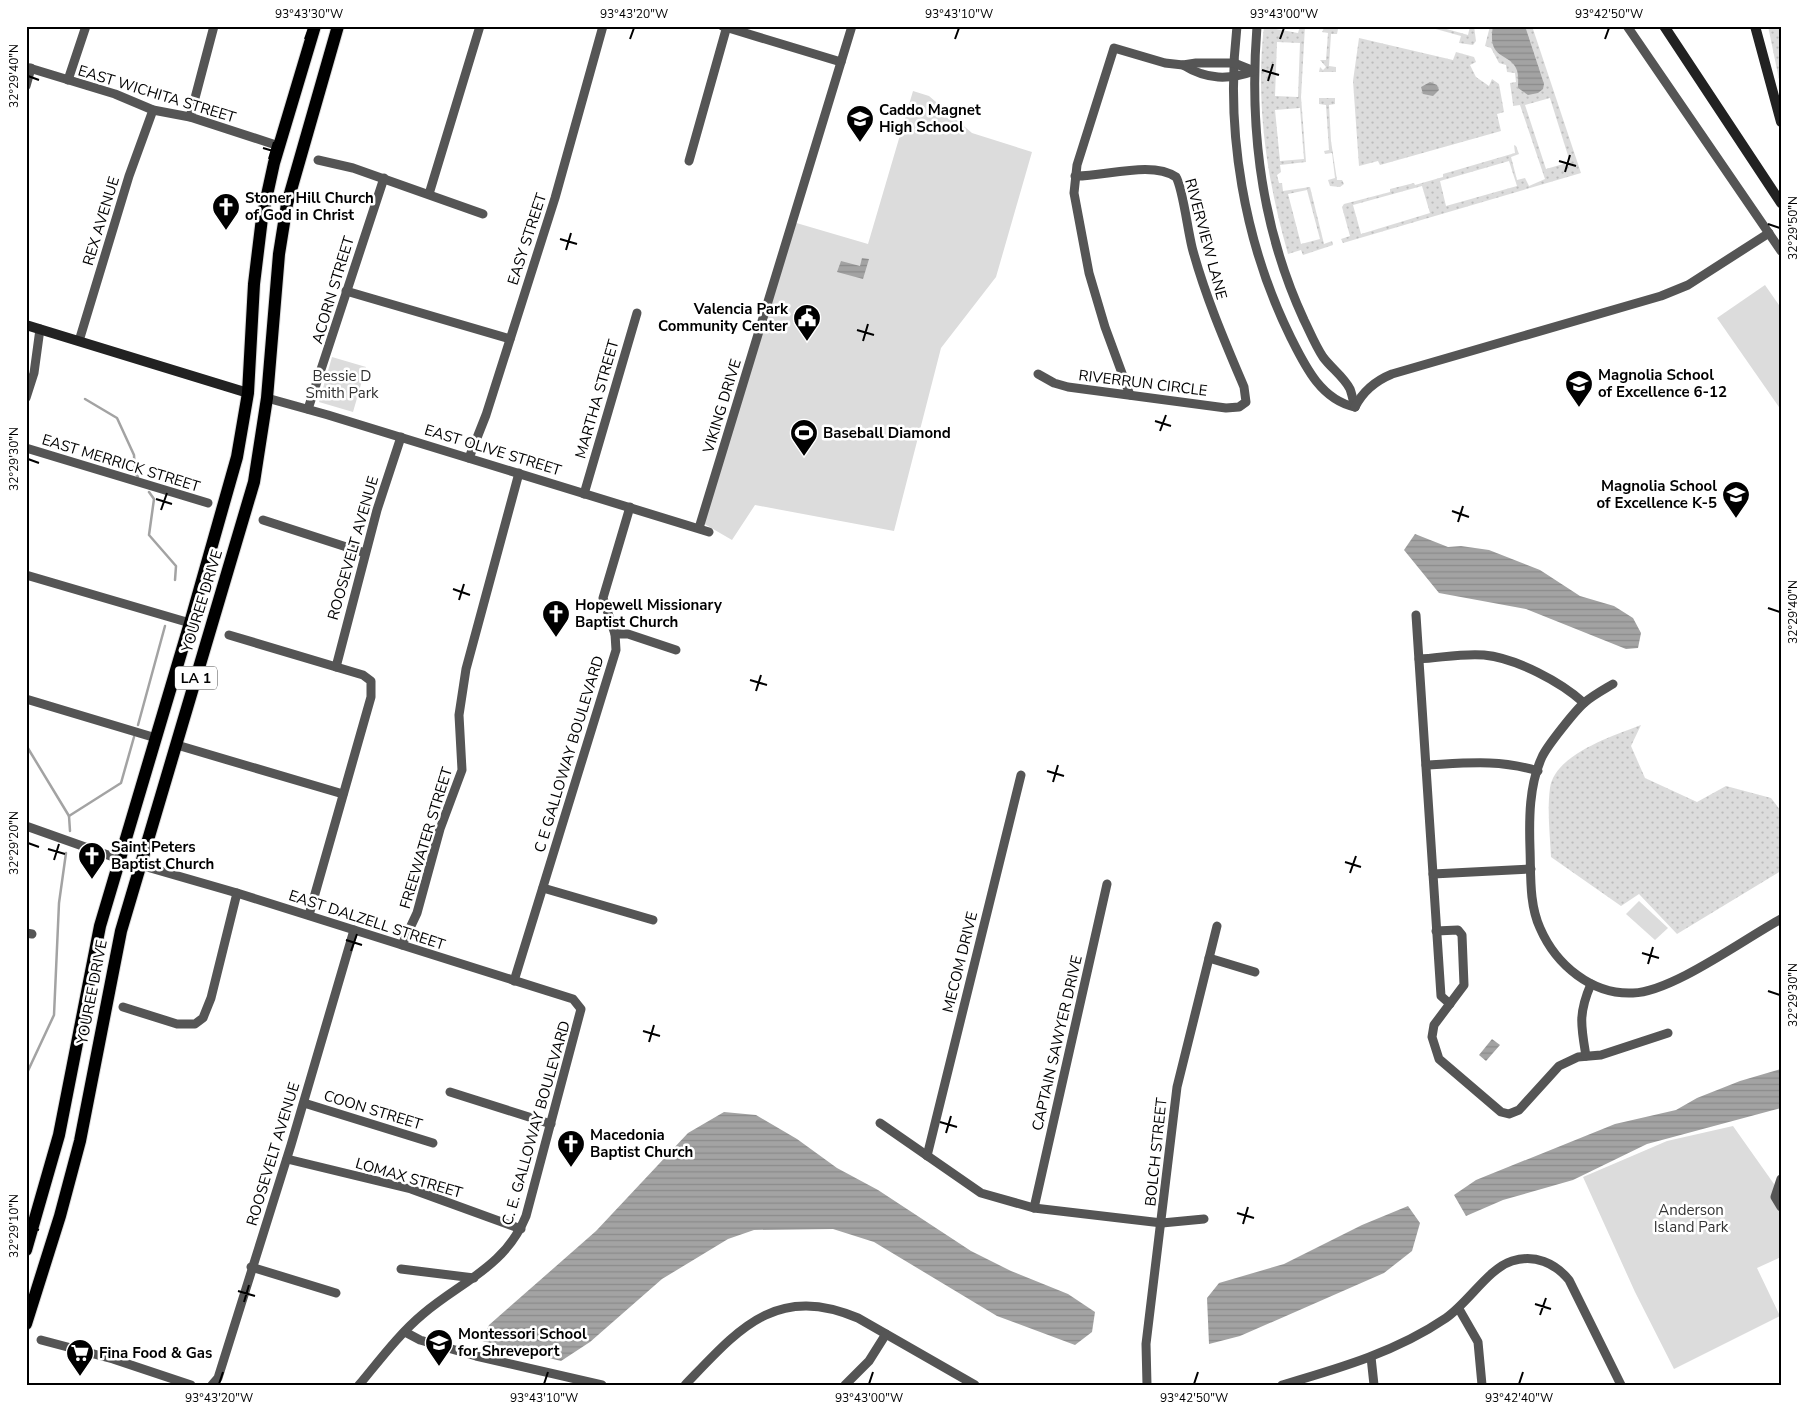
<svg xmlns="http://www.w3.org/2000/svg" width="1807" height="1411" font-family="'Nunito Sans',sans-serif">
<defs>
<pattern id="grass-dots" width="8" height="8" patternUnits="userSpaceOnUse" patternTransform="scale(1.25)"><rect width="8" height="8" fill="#dcdcdc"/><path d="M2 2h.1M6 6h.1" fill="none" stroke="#bbb" stroke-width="1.8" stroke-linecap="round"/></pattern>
<pattern id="water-rules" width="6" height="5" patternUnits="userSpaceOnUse" patternTransform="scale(1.25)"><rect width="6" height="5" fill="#a3a3a3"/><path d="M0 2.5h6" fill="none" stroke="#8b8b8b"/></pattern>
</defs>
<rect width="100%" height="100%" fill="#fff"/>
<g fill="url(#grass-dots)" fill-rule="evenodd">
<path d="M1264 26H1276V29L1298 33 1300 26H1305L1301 97 1306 162 1280 165 1281 172 1277 175 1279 183H1282L1283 191 1310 187 1324 244 1332 241 1333 245 1303 255 1301 250 1288 254C1267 180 1255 104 1264 26ZM1277 42 1300 43 1298 97 1275 96ZM1300 108 1304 159 1280 161 1275 110ZM1307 190 1320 239 1301 244 1288 194Z"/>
<path d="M1325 26H1336L1338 29 1337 34H1331L1329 66 1336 67V72H1319L1320 67 1323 70 1326 67 1320 60H1326L1328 33 1322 32Z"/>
<path d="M1425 26H1436L1468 35 1470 26H1474L1476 41 1473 45 1459 43 1461 36Z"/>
<path d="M1490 26H1532L1581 173 1343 243 1341 239 1350 236 1342 207 1344 204 1390 192V189L1414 183 1415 185 1443 177V174L1515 153 1514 145 1516 146 1519 154 1511 157 1517 180 1525 178 1529 186 1545 179 1520 105 1513 106V104L1510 83 1516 82 1515 73 1507 72 1506 65 1499 63 1491 48 1485 46ZM1550 98 1570 162 1546 169 1525 105ZM1509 161 1517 186 1446 206 1440 181ZM1422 186 1430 213 1361 234 1353 205Z"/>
<path d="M1768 26H1781V89Z"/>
<path d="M1359 38 1453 60 1456 52 1474 57 1476 62 1470 65 1476 77 1489 86 1492 79 1499 84 1504 112 1497 114 1501 131 1380 165 1378 161 1359 166 1353 81Z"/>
<path d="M1319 98H1335V104L1329 105 1331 141 1337 180H1342L1344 184 1340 187 1330 186 1328 180 1335 178 1332 153 1325 154 1324 151 1329 150 1326 105 1319 104Z"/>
<path d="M1641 725 1631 746 1645 778 1697 802 1726 786 1771 798 1781 811V871L1677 934 1639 894 1621 906 1551 857C1550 835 1547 810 1550 788 1555 754 1613 736 1641 725Z"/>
</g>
<g fill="#dcdcdc">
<path d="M913 91 929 96 972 133 1032 152 996 277 941 348 894 531 755 505 732 540 701 522 793 222 868 244Z"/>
<path d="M1765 285 1781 308V410L1717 318Z"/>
<path d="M332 357 366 367 353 412 319 402Z"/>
<path d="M1639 901 1668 928 1655 940 1626 914Z"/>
<path d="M1733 1126 1774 1184 1773 1199 1781 1211V1257L1757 1268 1780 1316 1674 1369 1635 1292 1583 1177 1667 1141Z"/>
</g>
<g fill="url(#water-rules)">
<path d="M1493 26H1525L1544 84 1543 89 1538 93 1528 95 1518 88C1518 82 1519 74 1516 68 1508 52 1487 60 1493 26Z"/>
<path d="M1430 82 1437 85 1439 90 1433 96 1423 94 1421 87Z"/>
<path d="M862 258 869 259 863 279 837 272 841 261 860 266Z"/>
<path d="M1415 534 1448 547 1461 546 1489 550 1540 570 1580 596 1614 606 1633 618 1641 633 1638 648 1626 649 1526 609 1439 593 1404 550Z"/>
<path d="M1492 1039 1500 1045 1486 1061 1479 1055Z"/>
<path d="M1781 1069V1108L1647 1144 1573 1180 1503 1200 1466 1216 1454 1195 1476 1180 1615 1124 1676 1110 1697 1098 1740 1081Z"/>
<path d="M724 1112 756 1115 797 1139 837 1168 878 1190 971 1251 1011 1271 1068 1294 1095 1312 1092 1332 1075 1345 997 1316 874 1242 833 1229 754 1230 728 1239 662 1279 590 1342 561 1361 482 1341 489 1325 596 1231 688 1133Z"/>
<path d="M1408 1206 1420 1223 1412 1251 1384 1273 1240 1336 1209 1344 1207 1298 1219 1283 1284 1264 1362 1225Z"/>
</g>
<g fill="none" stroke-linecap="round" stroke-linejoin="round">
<g stroke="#a3a3a3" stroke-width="2.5">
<path d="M85 399 117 418 134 455 135 472 138 477"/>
<path d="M149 492 154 499 149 535 176 566 175 580"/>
<path d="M138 725 165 626"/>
<path d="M26 745 69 816 70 831"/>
<path d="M69 816 121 783 134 737"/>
<path d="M26 1075 54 1015 59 903 66 853"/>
</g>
<defs>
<g id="primary">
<path d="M26 1250 59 1135 100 926 190 623 237 457 248 393 254 284 262 218 274 163 315 26"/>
<path d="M26 1324 60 1216 80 1141 121 931 254 482 267 398 279 254 287 204 338 26"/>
</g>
</defs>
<use href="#primary" stroke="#dbdbdb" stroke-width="14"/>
<g stroke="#555" stroke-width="9">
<path d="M722 26 841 62"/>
<path d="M1237 26C1225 131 1244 243 1291 338 1305 366 1321 400 1355 407"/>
<path d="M1257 26C1249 127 1261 227 1304 320 1310 332 1315 345 1323 357 1331 368 1344 377 1350 389 1352 394 1353 401 1355 407"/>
<path d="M1627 26 1781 251"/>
<path d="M1183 65C1207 80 1229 80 1254 71"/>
<path d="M26 67 115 94 153 110 190 117 279 146"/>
<path d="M68 80 86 26"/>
<path d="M26 86 31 68"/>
<path d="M190 117 214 26"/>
<path d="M318 160 353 168 483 214"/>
<path d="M689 161 727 26"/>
<path d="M429 194 480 26"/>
<path d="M346 291 510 339"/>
<path d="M79 341 129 176 153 110"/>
<path d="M1038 374 1054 383 1068 387 1226 408 1239 407 1246 402 1244 387C1225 342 1206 298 1193 251 1188 234 1183 188 1176 177 1152 160 1103 177 1075 176"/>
<path d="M1130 395 1105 327 1089 273 1074 193 1077 165 1114 48 1165 63 1183 65 1196 63H1234L1254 71"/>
<path d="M26 398 34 373 40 329"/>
<path d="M267 398 328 415 709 532"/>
<path d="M1355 407C1363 391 1375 381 1392 374L1661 296 1688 285 1769 233"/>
<path d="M308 409 384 178"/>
<path d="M26 448 208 503"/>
<path d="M469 458 486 415 555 198 603 26"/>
<path d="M584 494 637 313"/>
<path d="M263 520 365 553"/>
<path d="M699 528 852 26"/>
<path d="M26 575 190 623"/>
<path d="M1416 615 1441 996 1450 1004"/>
<path d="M615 634H628L676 650"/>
<path d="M229 635 363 675 371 681V697L309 915"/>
<path d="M1419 659C1440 658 1463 653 1484 655 1516 658 1561 682 1584 703"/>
<path d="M336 667 377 510 401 437"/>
<path d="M1613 684C1603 690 1592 696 1584 703 1575 711 1547 746 1542 757 1529 785 1529 819 1530 849 1531 875 1529 904 1540 928 1556 965 1592 995 1633 993 1672 992 1744 939 1781 919"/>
<path d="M26 699 156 738"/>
<path d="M177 745 343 794"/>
<path d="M1426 765C1466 763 1499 759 1538 771"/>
<path d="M26 826 119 859"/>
<path d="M140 865 237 893 573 999 581 1009 526 1216C505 1267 462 1281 423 1314 399 1334 379 1361 359 1385"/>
<path d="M1433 874 1531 869"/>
<path d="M543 888 653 920"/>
<path d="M1436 931 1458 930 1462 935 1464 985 1434 1025 1432 1037 1439 1059 1501 1112 1509 1114 1519 1110 1559 1066 1578 1057 1601 1055 1668 1033"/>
<path d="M26 933 32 934"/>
<path d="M402 945 417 913 440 829 462 770 459 715 466 669 519 473"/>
<path d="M1209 958 1255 972"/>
<path d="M514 981 616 650 615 634 603 598 630 507"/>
<path d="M123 1007 177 1024H195L203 1018 211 998 237 893"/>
<path d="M1586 1056C1581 1026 1578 1014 1591 984"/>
<path d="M450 1092 551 1124"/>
<path d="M304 1103 433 1143"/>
<path d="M880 1123 981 1193 1034 1208 1162 1223 1204 1219"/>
<path d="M927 1156 1021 775"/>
<path d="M287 1159 411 1189 521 1229"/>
<path d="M1781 1179 1775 1197 1781 1207"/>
<path d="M1034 1208 1107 884"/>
<path d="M251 1267 336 1293"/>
<path d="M401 1269 474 1278"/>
<path d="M1459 1309 1478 1342 1482 1385"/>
<path d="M405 1332 420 1340 476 1356 602 1385"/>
<path d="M41 1340 113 1359 191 1385"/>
<path d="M1371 1357 1374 1385"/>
<path d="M212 1385 218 1378 291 1145 354 930"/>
<path d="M685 1385C738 1330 775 1283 858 1318L975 1385"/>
<path d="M845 1385 869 1361 886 1334"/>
<path d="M1147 1385 1146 1344 1177 1087 1217 926"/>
<path d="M1282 1385C1340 1368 1396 1352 1446 1318 1468 1303 1489 1268 1512 1261 1535 1254 1555 1263 1569 1280L1621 1385"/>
</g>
<g stroke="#222" stroke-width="10">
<path d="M1664 26 1781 203"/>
<path d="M1755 26 1781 122"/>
<path d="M26 325 248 393"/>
</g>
<use href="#primary" stroke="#000" stroke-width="12"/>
</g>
<path fill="none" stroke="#000" stroke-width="2" d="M305 39 309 28M630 39 634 28M955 39 959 28M1280 39 1284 28M1605 39 1609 28M1262 70 1279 75M28 76 39 80M1268 81 1273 64M263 148 280 153M269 159 274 142M1559 161 1576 166M1565 172 1570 155M1768 224 1780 228M560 239 577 244M566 250 571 233M857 330 874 335M863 341 868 324M1155 421 1171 426M1160 431 1166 415M28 459 39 463M156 499 172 504M161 510 167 493M1452 511 1469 517M1458 522 1463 506M453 589 470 595M459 600 464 584M1768 608 1780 612M750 680 767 685M756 691 761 675M1047 771 1064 776M1053 782 1058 765M28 843 39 847M48 849 65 854M54 860 59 844M1345 862 1361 867M1350 873 1356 856M346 940 362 945M351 951 357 934M1642 953 1659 958M1648 964 1653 947M1768 991 1780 995M643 1031 660 1036M649 1042 654 1025M940 1122 957 1127M946 1133 951 1116M1237 1213 1254 1218M1243 1224 1248 1207M28 1226 39 1230M238 1291 255 1296M244 1302 249 1285M1535 1304 1551 1309M1540 1315 1546 1298M219 1384 223 1372M544 1384 548 1372M869 1384 873 1372M1194 1384 1198 1372M1519 1384 1523 1372"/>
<defs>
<symbol id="school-pin" viewBox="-11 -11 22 30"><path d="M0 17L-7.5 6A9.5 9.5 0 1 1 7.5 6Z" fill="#000" stroke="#fff"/><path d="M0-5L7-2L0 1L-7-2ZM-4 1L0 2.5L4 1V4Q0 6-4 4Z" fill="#fff"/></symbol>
<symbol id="church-pin" viewBox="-11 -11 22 30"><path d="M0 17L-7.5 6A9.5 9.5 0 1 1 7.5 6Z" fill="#000" stroke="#fff"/><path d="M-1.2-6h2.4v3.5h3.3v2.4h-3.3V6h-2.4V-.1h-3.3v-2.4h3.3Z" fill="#fff"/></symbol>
<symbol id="civic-pin" viewBox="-11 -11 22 30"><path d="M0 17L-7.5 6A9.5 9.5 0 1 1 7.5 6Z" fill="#000" stroke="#fff"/><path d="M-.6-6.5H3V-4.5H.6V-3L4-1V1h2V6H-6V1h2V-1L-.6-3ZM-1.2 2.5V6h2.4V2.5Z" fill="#fff"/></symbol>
<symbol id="stadium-pin" viewBox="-11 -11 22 30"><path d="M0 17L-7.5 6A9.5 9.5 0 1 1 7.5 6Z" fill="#000" stroke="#fff"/><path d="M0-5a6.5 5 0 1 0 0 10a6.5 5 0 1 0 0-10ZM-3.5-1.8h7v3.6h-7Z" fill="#fff"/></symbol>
<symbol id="supermarket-pin" viewBox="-11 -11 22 30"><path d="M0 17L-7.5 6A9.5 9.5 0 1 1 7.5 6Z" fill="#000" stroke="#fff"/><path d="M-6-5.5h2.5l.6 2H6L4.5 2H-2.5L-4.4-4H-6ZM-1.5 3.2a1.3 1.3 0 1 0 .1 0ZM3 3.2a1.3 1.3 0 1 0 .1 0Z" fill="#fff"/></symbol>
</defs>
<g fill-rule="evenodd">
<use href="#school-pin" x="844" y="103" width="32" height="43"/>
<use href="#church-pin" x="210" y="191" width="32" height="43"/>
<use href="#civic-pin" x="791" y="302" width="32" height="43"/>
<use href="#school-pin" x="1563" y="368" width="32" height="43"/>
<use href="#stadium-pin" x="788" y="417" width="32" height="43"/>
<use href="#school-pin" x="1720" y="479" width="32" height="43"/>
<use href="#church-pin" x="540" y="598" width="32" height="43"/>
<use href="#church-pin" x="76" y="840" width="32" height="43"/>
<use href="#church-pin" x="555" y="1128" width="32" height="43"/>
<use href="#school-pin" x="423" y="1327" width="32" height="43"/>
<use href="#supermarket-pin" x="64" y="1337" width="32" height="43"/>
</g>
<g text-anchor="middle" stroke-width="5" stroke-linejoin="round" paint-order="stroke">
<rect fill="#fff" stroke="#4c4c4c" stroke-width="1" x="175" y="666.5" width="42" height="23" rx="4"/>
<g font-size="14" font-weight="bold" fill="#000">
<text x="196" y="683">LA 1</text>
</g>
<g font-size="15" fill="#000" stroke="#fff">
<text transform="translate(157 94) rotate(17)" y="5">EAST WICHITA STREET</text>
<text transform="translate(101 221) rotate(-73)" y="5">REX AVENUE</text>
<text transform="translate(527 239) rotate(-72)" y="5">EASY STREET</text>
<text transform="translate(1206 239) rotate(75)" y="5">RIVERVIEW LANE</text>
<text transform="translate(333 290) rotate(-73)" y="5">ACORN STREET</text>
<text transform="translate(1143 383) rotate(7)" y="5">RIVERRUN CIRCLE</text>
<text transform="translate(597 399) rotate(-74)" y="5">MARTHA STREET</text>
<text transform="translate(722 406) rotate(-73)" y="5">VIKING DRIVE</text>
<text transform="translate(493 450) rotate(17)" y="5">EAST OLIVE STREET</text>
<text transform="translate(121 463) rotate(17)" y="5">EAST MERRICK STREET</text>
<text transform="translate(353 548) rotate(-74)" y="5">ROOSEVELT AVENUE</text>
<text transform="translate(202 601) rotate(-73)" y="5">YOUREE DRIVE</text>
<text transform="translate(569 754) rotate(-73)" y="5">C E GALLOWAY BOULEVARD</text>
<text transform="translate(426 838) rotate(-73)" y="5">FREEWATER STREET</text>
<text transform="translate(367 920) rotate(18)" y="5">EAST DALZELL STREET</text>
<text transform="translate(960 962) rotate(-76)" y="5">MECOM DRIVE</text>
<text transform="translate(92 992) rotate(-79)" y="5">YOUREE DRIVE</text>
<text transform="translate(1057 1043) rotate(-77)" y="5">CAPTAIN SAWYER DRIVE</text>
<text transform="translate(373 1110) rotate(17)" y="5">COON STREET</text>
<text transform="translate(536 1123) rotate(-74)" y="5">C. E. GALLOWAY BOULEVARD</text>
<text transform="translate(1156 1152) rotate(-84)" y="5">BOLCH STREET</text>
<text transform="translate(273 1154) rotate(-73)" y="5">ROOSEVELT AVENUE</text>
<text transform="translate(409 1178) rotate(16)" y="5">LOMAX STREET</text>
</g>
<g font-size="15" font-weight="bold" fill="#000" stroke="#fff" text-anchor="start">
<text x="879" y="115">Caddo Magnet<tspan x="879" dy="17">High School</tspan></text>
<text x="245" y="203">Stoner Hill Church<tspan x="245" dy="17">of God in Christ</tspan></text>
<text x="788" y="314" text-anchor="end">Valencia Park<tspan x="788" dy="17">Community Center</tspan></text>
<text x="1598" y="380">Magnolia School<tspan x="1598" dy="17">of Excellence 6-12</tspan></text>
<text x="823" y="438">Baseball Diamond</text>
<text x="1717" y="491" text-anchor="end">Magnolia School<tspan x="1717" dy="17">of Excellence K-5</tspan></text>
<text x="575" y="610">Hopewell Missionary<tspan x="575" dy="17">Baptist Church</tspan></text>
<text x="111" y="852">Saint Peters<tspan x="111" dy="17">Baptist Church</tspan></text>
<text x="590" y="1140">Macedonia<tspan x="590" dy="17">Baptist Church</tspan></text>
<text x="458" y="1339">Montessori School<tspan x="458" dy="17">for Shreveport</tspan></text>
<text x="99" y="1358">Fina Food &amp; Gas</text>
</g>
<g font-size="15" fill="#333" stroke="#fff">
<text x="342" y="381">Bessie D<tspan x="342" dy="17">Smith Park</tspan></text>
<text x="1691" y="1215">Anderson<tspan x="1691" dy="17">Island Park</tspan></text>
</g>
</g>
<rect width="1807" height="1411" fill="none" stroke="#ffffff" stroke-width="55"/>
<rect x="28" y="28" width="1752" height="1356" fill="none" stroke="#000" stroke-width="2"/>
<g font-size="12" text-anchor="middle" fill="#000">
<text x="309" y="18">93°43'30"W</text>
<text x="634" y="18">93°43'20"W</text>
<text x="959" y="18">93°43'10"W</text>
<text x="1284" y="18">93°43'00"W</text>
<text x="1609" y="18">93°42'50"W</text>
<text transform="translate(14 76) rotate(-90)" y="4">32°29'40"N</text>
<text transform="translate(1793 228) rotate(-90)" y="4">32°29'50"N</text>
<text transform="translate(14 459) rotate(-90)" y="4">32°29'30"N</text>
<text transform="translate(1793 612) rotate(-90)" y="4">32°29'40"N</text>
<text transform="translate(14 843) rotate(-90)" y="4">32°29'20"N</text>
<text transform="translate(1793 995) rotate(-90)" y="4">32°29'30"N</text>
<text transform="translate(14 1226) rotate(-90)" y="4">32°29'10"N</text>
<text x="219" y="1402">93°43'20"W</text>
<text x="544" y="1402">93°43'10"W</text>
<text x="869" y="1402">93°43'00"W</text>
<text x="1194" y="1402">93°42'50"W</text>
<text x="1519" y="1402">93°42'40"W</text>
</g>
</svg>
